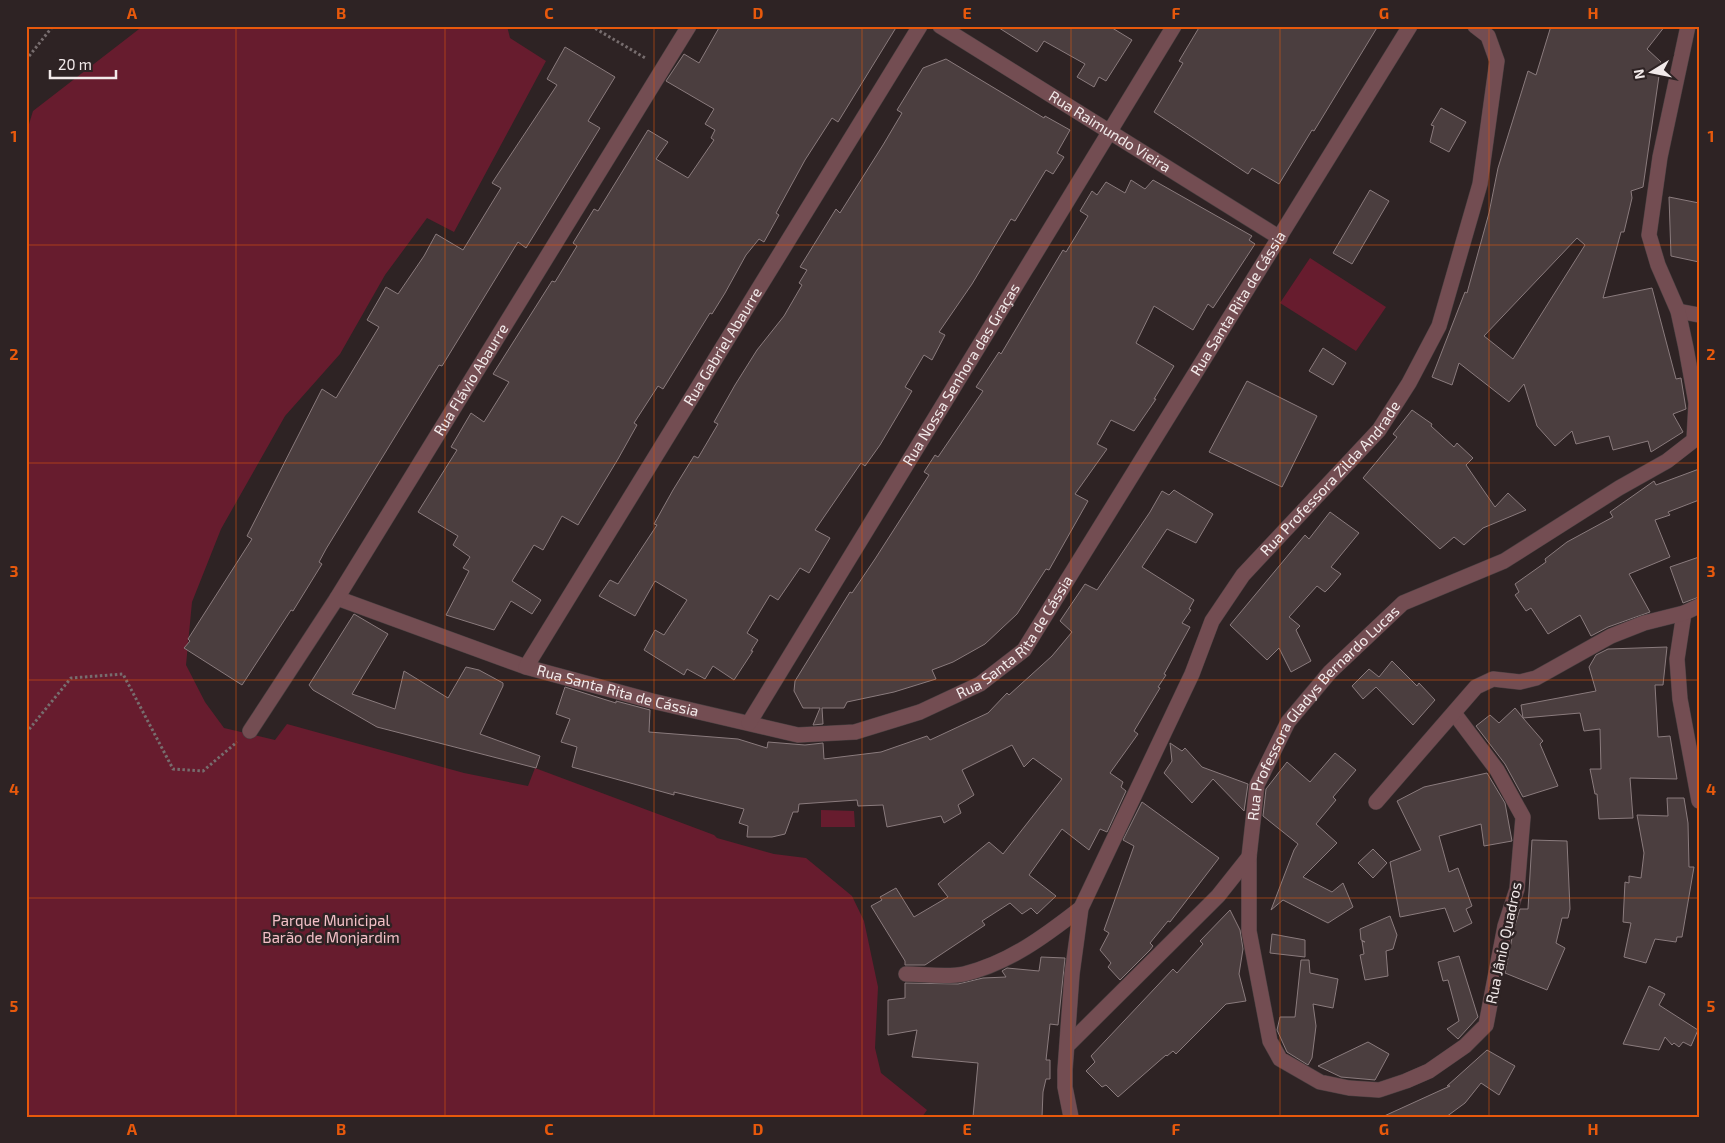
<svg xmlns="http://www.w3.org/2000/svg" width="1725" height="1143" font-family="'Exo 2',sans-serif">
<rect width="100%" height="100%" fill="#2e2324"/>
<g fill="#671c2e">
<path d="M143 26H507L510 38 546 61 454 232 427 218 385 275 340 354 285 416 221 529 192 602 186 665 205 702 224 728 275 740 287 724 464 773 528 786 535 768 714 835 717 838 774 854 806 858 852 896 864 921 878 987 875 1048 881 1073 927 1110 922 1117H26V134L33 111Z"/>
<path d="M1310 258 1386 307 1356 351 1280 303Z"/>
<path d="M821 810 854 811 855 827H821Z"/>
</g>
<g fill="#4b3e3f" stroke="#8a7b7d" fill-rule="evenodd">
<path d="M720 26H897L838 122 832 118 805 160 776 213 779 215 764 242 759 239 746 255 725 293 712 314 710 313 663 389 658 386 634 423 637 425 618 459 578 525 562 516 543 550 534 545 512 581 541 600 532 614 511 601 494 630 446 615 469 571 463 568 470 557 453 545 458 536 418 512 457 450 451 447 471 413 484 422 509 382 493 374 552 281 555 282 577 246 573 243 594 209 598 211 648 130 668 142 656 159 688 178 714 140 711 138 715 130 705 124 714 109 666 81 684 54 699 63Z"/>
<path d="M996 26H1109L1132 40 1106 81 1099 77 1094 87 1077 77 1085 64 1044 41 1037 52Z"/>
<path d="M1200 26H1378L1314 131 1312 130 1279 184 1252 168 1248 174 1154 112 1183 63 1179 61Z"/>
<path d="M1551 26H1665L1647 49 1661 62 1643 187 1631 191 1632 198 1624 232H1621L1603 298 1652 288 1676 379 1681 378 1686 409 1673 414 1683 432 1651 452 1648 441 1613 450 1609 436 1576 444 1572 431 1555 446 1537 426 1524 384 1509 402 1459 363 1452 385 1432 377 1465 292 1467 293 1489 213 1498 168 1528 71 1536 75ZM1577 238 1585 245 1513 359 1484 336Z"/>
<path d="M565 47 615 77 588 121 600 128 526 248 518 242 442 366 439 365 326 549 319 562 322 564 293 611 291 610 242 685 184 648 190 641 188 639 252 539 247 536 322 389 336 398 379 327 367 320 386 287 398 294 424 256 436 234 463 250 501 188 492 183 557 85 547 79Z"/>
<path d="M946 59 1044 118 1045 116 1070 130 1057 153 1064 157 1053 174 1046 170 1015 221 1011 219 972 284 939 332 945 335 932 360 924 355 905 387 912 391 880 445 865 466 861 463 815 530 830 538 809 573 800 568 778 600 770 595 747 633 758 640 751 651H753L734 680 713 666 705 679 687 669 684 675 644 650 655 630 664 635 687 600 655 581 635 616 599 596 610 580 618 584 657 525 654 524 673 490 694 456 698 458 718 424 714 422 735 385 757 350 784 316 802 285 799 283 807 270 800 267 836 209 840 213 883 145 902 113 897 110 923 68Z"/>
<path d="M1441 108 1466 122 1449 152 1430 142 1434 126 1431 125Z"/>
<path d="M1131 180 1145 189 1153 180 1252 236 1249 240 1255 244 1213 308 1208 304 1193 330 1154 306 1136 343 1174 366 1154 399H1156L1134 431 1111 420 1097 444 1107 449 1075 494 1088 501 1049 570 1046 569 1017 614 985 644 953 662 932 670 936 679 894 692 847 702 844 708H822L823 724 813 725 820 708H803L794 691 795 681 850 592 852 593 875 559 929 475 924 472 935 455 938 457 983 391 976 387 999 352 1001 354 1063 250 1066 252 1088 216 1080 211 1092 191 1097 195 1106 182 1125 193Z"/>
<path d="M1370 190 1389 201 1352 264 1333 253Z"/>
<path d="M1669 197 1699 203V262L1671 256Z"/>
<path d="M1323 348 1346 363 1333 385 1309 371Z"/>
<path d="M1247 381 1317 416 1282 487 1209 452Z"/>
<path d="M1412 410 1432 424 1431 426 1454 447 1457 443 1473 458 1466 465 1495 507 1508 493 1526 510 1483 528 1464 545 1454 537 1440 549 1363 478 1397 437 1393 434Z"/>
<path d="M1699 469V500L1668 512 1670 515 1655 520 1670 557 1629 574 1650 612 1608 627 1591 636 1580 615 1548 634 1531 608 1526 611 1515 595 1519 592 1515 584 1546 562 1545 559 1567 542 1613 517 1610 512 1654 481 1656 485Z"/>
<path d="M1174 490 1213 514 1196 543 1167 529 1142 567 1194 600 1189 609 1191 610 1182 623 1190 627 1164 674 1166 675 1158 687 1160 688 1134 731 1138 734 1110 773 1123 782 1121 787 1126 791 1107 832 1100 829 1089 850 1062 829 1029 875 1056 896 1037 914 1031 908 1022 914 1010 903 982 921 985 925 925 965H905V961L871 906 882 900 880 897 896 888 914 917 948 897 938 884 989 842 1003 854 1062 779 1033 758 1024 767 1012 745 962 770 974 795 958 805 961 813 944 823 941 816 887 827 883 805 858 806 857 800 799 804 798 812H793L785 834 772 837H747L748 826 739 823 744 809 674 792V795L572 767 577 747 561 742 570 719 556 714 565 687 616 703V701L650 710 649 732 738 739 767 748 768 742 805 745 823 743 824 759 881 752 927 736 930 740 988 713 1007 693 1009 695 1052 656 1072 632 1060 621 1085 584 1097 590 1150 512 1162 491 1169 495Z"/>
<path d="M1330 512 1359 533 1331 567 1341 574 1330 587 1325 592 1317 586 1289 617 1300 626 1296 630 1311 661 1291 672 1279 648 1267 660 1230 625 1305 535 1309 539Z"/>
<path d="M1699 557V597L1683 603 1670 567Z"/>
<path d="M354 614 388 634 352 694 395 709 404 671 448 698 466 667 479 670 503 683V686L480 734 540 756 536 768 377 727 313 690 309 685Z"/>
<path d="M1667 647 1663 685H1655L1658 737 1670 736 1677 779 1630 778 1633 818 1599 819 1597 794H1595L1590 769H1601L1600 729 1584 731 1580 713 1523 718 1543 741 1540 744 1558 786 1523 797 1505 764 1476 726 1490 715 1499 723 1515 708 1523 718 1521 705 1596 691 1589 667 1596 655 1608 649Z"/>
<path d="M1392 661 1417 686 1419 683 1435 700 1413 725 1376 687 1363 699 1352 686 1369 669 1379 677Z"/>
<path d="M1170 743 1182 751 1185 748 1202 767 1248 784 1244 811 1213 779 1192 803 1164 773 1172 761Z"/>
<path d="M1335 753 1356 770 1333 797 1336 800 1316 824 1337 843 1303 877 1332 892 1343 883 1353 907 1328 923 1283 900 1271 910 1294 850 1298 844 1263 816 1266 789 1287 762 1310 782Z"/>
<path d="M1487 773 1505 803 1512 841 1484 846 1481 824 1439 836 1449 872 1458 868 1472 906 1466 909 1472 923 1454 932 1445 908 1400 917 1390 862 1421 850 1397 801 1424 787Z"/>
<path d="M1667 798H1684L1688 823 1689 867H1694L1682 937H1677L1676 942 1655 939 1646 963 1624 957 1631 923 1623 922 1625 882 1629 883V876L1641 878 1644 853 1637 815 1668 816Z"/>
<path d="M1142 802 1219 858 1170 922 1168 921 1150 943 1153 946 1150 950 1120 980 1108 967 1111 963 1100 950 1109 933 1104 930 1134 846 1123 840Z"/>
<path d="M1532 840 1567 841 1570 909 1568 918H1562L1556 943 1565 948 1547 990 1505 973 1514 928 1520 909H1528Z"/>
<path d="M1373 849 1387 863 1373 878 1358 863Z"/>
<path d="M1230 910 1240 930 1243 949 1239 974 1246 1001 1226 1004 1176 1054 1173 1051 1167 1056 1166 1055 1118 1097 1106 1085 1102 1087 1086 1071 1095 1062 1091 1056 1173 969 1177 973 1203 944 1200 941Z"/>
<path d="M1390 916 1397 935 1393 949 1386 951 1388 976 1365 980 1360 955 1364 954 1362 941 1365 942 1361 940 1360 929Z"/>
<path d="M1272 934 1305 940V957L1270 953Z"/>
<path d="M1459 956 1478 1017 1458 1039 1447 1029 1459 1021 1448 980 1443 981 1438 962Z"/>
<path d="M1041 957 1065 958 1058 1025 1050 1024 1046 1060H1050V1079H1046L1043 1092 1042 1117H973L978 1063 912 1057 917 1030 888 1035V1000L905 998V983L958 984 983 978 1006 977 1002 971 1007 968 1039 971Z"/>
<path d="M1301 960H1309L1310 973 1338 979 1333 1008 1313 1004 1316 1026 1312 1058 1308 1065 1287 1052 1277 1030 1280 1017H1295Z"/>
<path d="M1649 986 1665 994 1659 1005 1698 1030 1691 1046 1683 1042 1679 1047 1674 1043 1672 1045 1665 1037 1659 1050 1623 1044Z"/>
<path d="M1368 1042 1389 1054 1375 1080 1341 1077 1318 1066Z"/>
<path d="M1487 1050 1515 1066 1499 1095 1481 1083 1465 1103 1446 1117H1382L1450 1086H1447Z"/>
</g>
<g fill="none" stroke-linecap="round" stroke-linejoin="round">
<defs>
<g id="minor">
<path id="s1" d="M940 26 1280 238"/>
<path d="M1678 311 1699 315"/>
<path id="s2" d="M337 598 526 667 652 701 798 735 855 732 920 712 980 684 1024 650 1410 26"/>
<path d="M1684 613 1677 659 1680 699 1699 801"/>
<path id="s3" d="M526 667 920 26"/>
<path id="s4" d="M1454 713 1497 770 1523 817 1517 889 1505 926 1486 1025 1465 1046 1429 1071 1406 1081 1379 1090 1349 1088 1320 1082 1280 1059 1270 1041 1249 931V857L1257 785 1288 722 1330 672 1403 603 1504 561 1619 488 1667 461 1694 440 1696 403 1686 348 1678 311 1658 265 1649 235 1660 157 1688 26"/>
<path id="s5" d="M749 723 1174 26"/>
<path id="s6" d="M250 731 337 598 689 26"/>
<path d="M1376 802 1476 687 1493 679 1520 682 1536 678 1611 636 1644 623 1684 613 1699 606"/>
<path d="M906 974C924 974 947 978 964 974 1009 963 1045 936 1081 908"/>
<path d="M1067 1046 1218 896 1249 857"/>
<path id="s7" d="M1071 1117 1065 1087V1070L1072 974 1081 908 1192 674 1212 621 1243 575 1379 430 1409 383 1439 326 1480 184 1497 61 1488 36 1475 26"/>
</g>
</defs>
<use href="#minor" stroke="#493f40" stroke-width="16"/>
<g stroke="#776d6e" stroke-width="3" stroke-dasharray="2.5 2.5" stroke-linecap="butt">
<path d="M591 26 647 59"/>
<path d="M26 60 53 26"/>
<path d="M26 733 71 678 123 674 173 769 203 771 237 742"/>
</g>
<use href="#minor" stroke="#734d52" stroke-width="15"/>
</g>
<path fill="none" stroke="#e8590c" stroke-width="1" stroke-opacity="0.55" d="M236 26V1117M445 26V1117M654 26V1117M862 26V1117M1071 26V1117M1280 26V1117M1489 26V1117M26 245H1699M26 463H1699M26 680H1699M26 898H1699"/>
<g text-anchor="middle" stroke-width="5" stroke-linejoin="round" paint-order="stroke">
<g font-size="15" fill="#f2eaea" stroke="#2e2324">
<text dy="5" stroke="none"><textPath href="#s1" startOffset="200">Rua Raimundo Vieira</textPath></text>
<text dy="5" stroke="none"><textPath href="#s2" startOffset="1136">Rua Santa Rita de Cássia</textPath></text>
<text dy="5" stroke="none"><textPath href="#s3" startOffset="376">Rua Gabriel Abaurre</textPath></text>
<text dy="5" stroke="none"><textPath href="#s5" startOffset="408">Rua Nossa Senhora das Graças</textPath></text>
<text dy="5" stroke="none"><textPath href="#s6" startOffset="415">Rua Flávio Abaurre</textPath></text>
<text dy="5" stroke="none"><textPath href="#s7" startOffset="712">Rua Professora Zilda Andrade</textPath></text>
<text dy="5" stroke="none"><textPath href="#s2" startOffset="731">Rua Santa Rita de Cássia</textPath></text>
<text dy="5" stroke="none"><textPath href="#s2" startOffset="296">Rua Santa Rita de Cássia</textPath></text>
<text dy="5" stroke="none"><textPath href="#s4" startOffset="945">Rua Professora Gladys Bernardo Lucas</textPath></text>
<text transform="translate(1504 943) rotate(-78)" y="5">Rua Jânio Quadros</text>
</g>
<g font-size="15" fill="#f3c0c7" stroke="#2e2324">
<text x="331" y="926">Parque Municipal<tspan x="331" dy="17">Barão de Monjardim</tspan></text>
</g>
</g>
<rect width="1725" height="1143" fill="none" stroke="#2e2324" stroke-width="55"/>
<g transform="translate(1652 72) rotate(260)" stroke="#2e2324" stroke-width="4" paint-order="stroke">
<path d="M0-4L9 19L0 12L-9 19Z" fill="#f2eaea"/>
<text y="-8" font-size="14" font-weight="bold" text-anchor="middle" fill="#f2eaea">N</text>
</g>
<path d="M50 70v8h66v-8" fill="none" stroke="#f2eaea" stroke-width="2.5"/>
<text x="58" y="70" font-size="15" fill="#f2eaea" stroke="#2e2324" stroke-width="4" paint-order="stroke">20 m</text>
<rect x="28" y="28" width="1670" height="1088" fill="none" stroke="#e8590c" stroke-width="2"/>
<g font-size="16" text-anchor="middle" font-weight="bold" fill="#e8590c">
<text x="132" y="19">A</text>
<text x="341" y="19">B</text>
<text x="549" y="19">C</text>
<text x="758" y="19">D</text>
<text x="967" y="19">E</text>
<text x="1176" y="19">F</text>
<text x="1384" y="19">G</text>
<text x="1593" y="19">H</text>
<text x="14" y="142">1</text>
<text x="1711" y="142">1</text>
<text x="14" y="360">2</text>
<text x="1711" y="360">2</text>
<text x="14" y="577">3</text>
<text x="1711" y="577">3</text>
<text x="14" y="795">4</text>
<text x="1711" y="795">4</text>
<text x="14" y="1012">5</text>
<text x="1711" y="1012">5</text>
<text x="132" y="1135">A</text>
<text x="341" y="1135">B</text>
<text x="549" y="1135">C</text>
<text x="758" y="1135">D</text>
<text x="967" y="1135">E</text>
<text x="1176" y="1135">F</text>
<text x="1384" y="1135">G</text>
<text x="1593" y="1135">H</text>
</g>
</svg>
